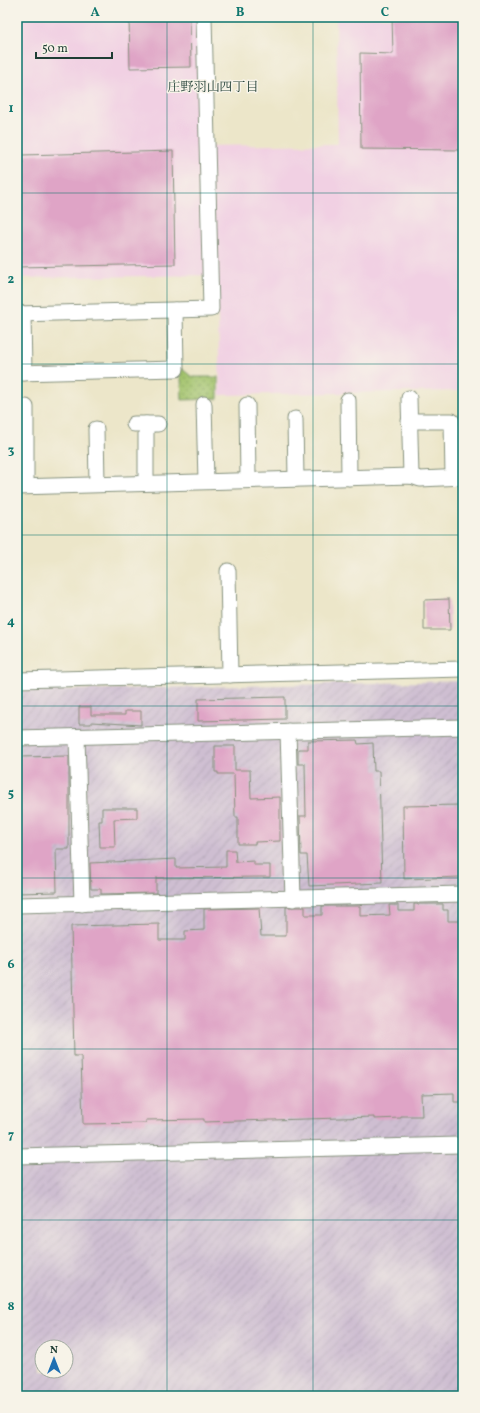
<svg xmlns="http://www.w3.org/2000/svg" width="480" height="1413" font-family="Vollkorn,'Noto Serif JP',serif">
<defs>
<pattern id="industrial-furrows" width="10" height="10" patternUnits="userSpaceOnUse"><rect width="10" height="10" fill="#cebed1"/><path d="M-1 1l2-2M0 10L10 0M9 11l2-2" fill="none" stroke="#b0a4b4"/></pattern>
<pattern id="grass-dots" width="8" height="8" patternUnits="userSpaceOnUse"><rect width="8" height="8" fill="#a2c36c"/><path d="M2 2h.1M6 6h.1" fill="none" stroke="#83a05a" stroke-width="1.8" stroke-linecap="round"/></pattern>
</defs>
<rect width="100%" height="100%" fill="#f7f3e8"/>
<filter id="ink" filterUnits="userSpaceOnUse"><feTurbulence type="fractalNoise" baseFrequency=".025" numOctaves="2"/><feDisplacementMap in="SourceGraphic" scale="8" xChannelSelector="R" yChannelSelector="G"/><feConvolveMatrix kernelMatrix="1 2 1 2 8 2 1 2 1" color-interpolation-filters="sRGB"/></filter>
<filter id="wash" filterUnits="userSpaceOnUse"><feTurbulence type="fractalNoise" baseFrequency=".012" numOctaves="4" result="noise"/><feDisplacementMap in="SourceGraphic" scale="16" xChannelSelector="R" yChannelSelector="G"/><feGaussianBlur stdDeviation="0.9" result="paint"/><feColorMatrix in="noise" values="0 0 0 0 0 0 0 0 0 0 0 0 0 0 0 0 0 1.4 0 .05"/><feComposite in="paint" operator="in"/></filter>
<g filter="url(#wash)">
<rect width="100%" height="100%" fill="#ece6c9"/>
<path fill="#f1d0e3" d="M17 17H199L203 146 338 144 336 17H463V391L220 395 217 275 17 278Z"/>
<path fill="url(#industrial-furrows)" fill-rule="evenodd" d="M463 681V1396H17V691ZM42 1347H66V1371H42Z"/>
<path fill="url(#grass-dots)" stroke="#608050" d="M181 368 192 377H218V399L182 400 181 378 176 373Z"/>
<g id="blocks">
<g fill="#dfa4c6">
<path d="M129 17H190L191 67 130 68Z"/>
<path d="M392 17H463V150L361 149 360 53 393 54Z"/>
<path d="M173 151 175 264 17 267V165H23L22 155Z"/>
<path d="M449 599 450 630H424V600Z"/>
<path d="M285 697V719L198 721V699Z"/>
<path d="M79 707H91V715H125V711H141V725L91 722V724H79Z"/>
<path d="M357 740 358 744 373 743 374 771H379L382 883 309 886 307 855H301L300 816H306L305 764H298V749H308V741Z"/>
<path d="M215 746H235V770H250L251 798 280 797V841L255 842V844H238V817H235L234 774H218V772H215Z"/>
<path d="M69 756V849H56L57 892 17 893V757Z"/>
<path d="M461 805 462 877 404 879 403 806Z"/>
<path d="M102 808H137V818L114 819 115 847H100L99 821H102Z"/>
<path d="M226 850H235L236 862 254 861V865H270V877L156 878V893L101 894V889H91L90 863 176 859V868L226 867Z"/>
<path d="M414 904H443V910H448V921H463V1102H454V1093L421 1094 422 1116H401V1118L374 1119V1117L204 1122V1119L146 1120V1123L83 1124 81 1056H74L71 926 159 924V940H185V931L204 930V909L259 908 261 936H286V907H305V915H322V906H360V916L390 915 389 905H398V911H414Z"/>
</g>
</g>
</g>
<g filter="url(#ink)">
<use href="#blocks" fill-opacity="0" stroke="#86927e" stroke-width="1"/>
<g fill="none" stroke-linecap="round" stroke-linejoin="round">
<defs>
<g id="minor">
<path d="M17 314 211 309 204 17"/>
<path d="M23 314 24 373"/>
<path d="M17 373 176 369 175 310"/>
<path d="M409 398 411 476"/>
<path d="M348 400 349 478"/>
<path d="M204 404 206 481"/>
<path d="M247 405 248 480"/>
<path d="M26 407V486"/>
<path d="M295 419 296 479"/>
<path d="M409 421H452L453 477"/>
<path d="M134 424H158"/>
<path d="M146 424V483"/>
<path d="M96 429 97 484"/>
<path d="M17 487 411 476 420 479 463 477"/>
<path d="M228 571 230 675"/>
<path d="M17 680 463 669"/>
<path d="M288 731 293 899"/>
<path d="M77 737 82 904"/>
<path d="M17 738 463 727"/>
<path d="M17 905 463 894"/>
<path d="M17 1156 459 1145"/>
</g>
</defs>
<use href="#minor" stroke="#86927e" stroke-width="17"/>
<use href="#minor" stroke="#fff" stroke-width="15"/>
</g>
</g>
<path fill="none" stroke="#0f766e" stroke-width="1" stroke-opacity="0.55" d="M167 17V1396M313 17V1396M17 193H463M17 364H463M17 535H463M17 706H463M17 878H463M17 1049H463M17 1220H463"/>
<g text-anchor="middle" stroke-width="3" stroke-linejoin="round" paint-order="stroke">
<g font-size="13" fill="#1f3d34" stroke="#f7f3e8">
<text x="213" y="91">庄野羽山四丁目</text>
</g>
</g>
<rect width="480" height="1413" fill="none" stroke="#f7f3e8" stroke-width="44"/>
<g transform="translate(54 1359)"><circle r="19" fill="#f7f3e8" stroke="#a1aaa0"/>
<path d="M0-3L7 15L0 10L-7 15Z" fill="#1f6fb2"/>
<text y="-6" font-size="11" font-weight="bold" text-anchor="middle" fill="#1f3d34">N</text>
</g>
<path d="M36 52v6h76v-6" fill="none" stroke="#1f3d34" stroke-width="2"/>
<text x="42" y="52" font-size="12" fill="#1f3d34" stroke="#f7f3e8" stroke-width="3" paint-order="stroke">50 m</text>
<rect x="22" y="22" width="436" height="1369" fill="none" stroke="#0f766e" stroke-width="1.5"/>
<g font-size="13" text-anchor="middle" font-weight="bold" fill="#0f766e">
<text x="95" y="16">A</text>
<text x="240" y="16">B</text>
<text x="385" y="16">C</text>
<text x="11" y="112">1</text>
<text x="11" y="283">2</text>
<text x="11" y="454">3</text>
<text x="11" y="625">4</text>
<text x="11" y="797">5</text>
<text x="11" y="968">6</text>
<text x="11" y="1139">7</text>
<text x="11" y="1310">8</text>
</g>
</svg>
